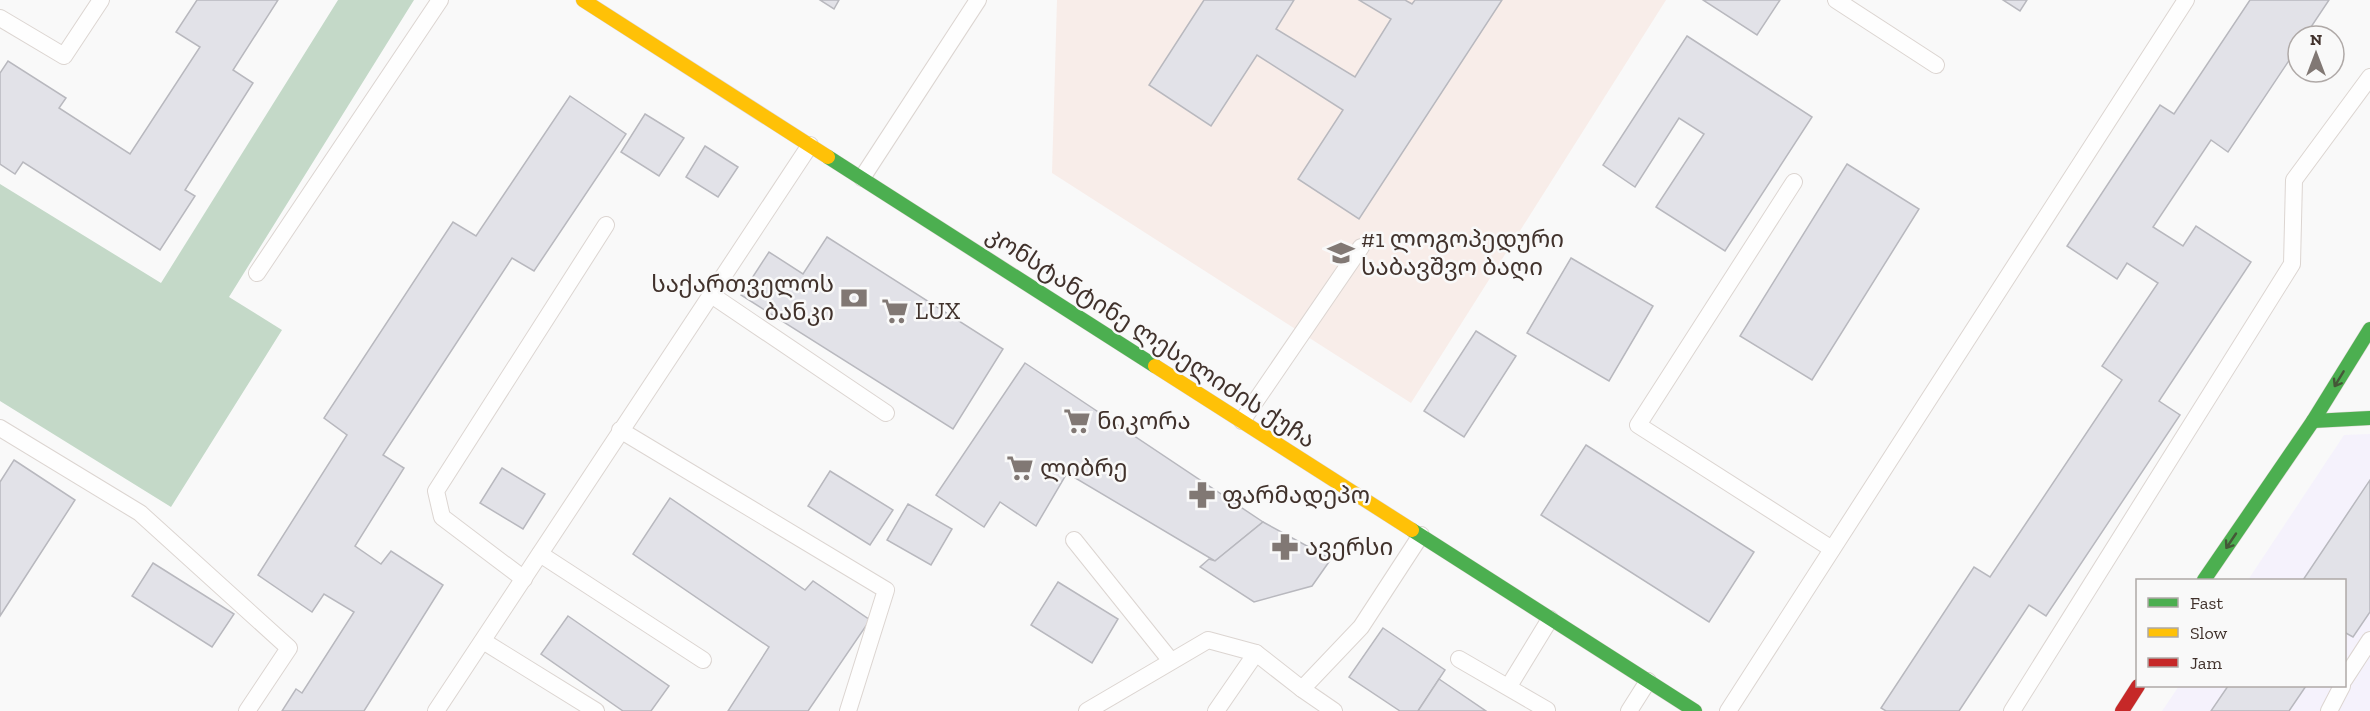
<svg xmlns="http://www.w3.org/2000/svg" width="2370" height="711" font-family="'Zilla Slab','Noto Sans Georgian',serif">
<rect width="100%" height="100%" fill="#f9f9f9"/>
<path fill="#f5f2fc" d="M2370 434V711H2162L2179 686H2344V580H2248L2344 435Z"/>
<path fill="#f8ede9" d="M1057 0H1666L1411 403 1052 173Z"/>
<path fill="#c4d9c8" d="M338 0H414L229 297 282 330 171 507 0 401V184L161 283Z"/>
<g fill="#e2e2e8" stroke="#b8b8be" stroke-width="1.5">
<path d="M197 0H278L233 70 253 83 185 190 195 196 160 250 23 162 15 174 0 164V73L8 61 66 98 59 108 130 154 200 47 176 32Z"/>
<path d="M820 0H839L834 9Z"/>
<path d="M1204 0H1294L1276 29 1355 77 1391 19 1359 0H1405L1412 4 1415 0H1502L1359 219 1298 179 1343 110 1257 55 1211 126 1149 85Z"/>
<path d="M1703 0H1780L1757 35Z"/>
<path d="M2003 0H2027L2020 11Z"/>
<path d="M2250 0H2329L2305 36H2298V47L2228 152 2211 140 2153 227 2183 246 2196 226 2251 262 2159 401 2180 415 2046 616 2029 605 1959 711H1886L1881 708 1974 567 1990 577 2122 380 2102 366 2158 283 2127 263 2117 279 2067 246 2160 105 2174 114Z"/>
<path d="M1687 36 1812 117 1725 251 1656 207 1704 134 1679 118 1635 187 1603 165Z"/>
<path d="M570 96 626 134 534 271 512 258 383 455 404 468 355 546 381 564 391 551 443 585 364 711H282L296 689 302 693 354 612 324 594 312 612 258 575 347 435 324 418 453 222 476 236Z"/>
<path d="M645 114 684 138 659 176 621 152Z"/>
<path d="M705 146 738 167 718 197 686 177Z"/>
<path d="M1847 164 1919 209 1812 380 1740 336Z"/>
<path d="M827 237 1003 349 953 429 741 295 769 252 803 274Z"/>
<path d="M1571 258 1653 306 1609 381 1527 333Z"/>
<path d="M1476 331 1516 356 1464 437 1424 411Z"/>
<path d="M1025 363 1263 522 1215 561 1067 473 1036 526 1000 502 984 527 936 495Z"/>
<path d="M1586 445 1754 552 1709 622 1541 515Z"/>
<path d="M14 460 75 500 0 616V482Z"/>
<path d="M502 468 545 494 523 529 480 503Z"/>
<path d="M830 471 893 510 870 545 808 506Z"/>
<path d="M2370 480V612L2353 637 2344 632V580H2303Z"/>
<path d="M670 498 805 590 813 581 870 620 808 711H728L769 647 633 554Z"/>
<path d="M908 504 952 529 931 565 887 540Z"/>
<path d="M1263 522 1331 559 1312 586 1254 602 1200 567 1209 559 1215 561Z"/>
<path d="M153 563 234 614 212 647 132 596Z"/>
<path d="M1058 582 1118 619 1092 663 1031 625Z"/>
<path d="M568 616 669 686 651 711H623L541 654Z"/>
<path d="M1383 628 1445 670 1418 711H1400L1349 677Z"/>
<path d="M1439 679 1486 711H1418Z"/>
<path d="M2228 686H2306L2289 711H2211Z"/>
</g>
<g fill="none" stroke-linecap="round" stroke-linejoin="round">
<defs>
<g id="lane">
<path d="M1836 0 1936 65"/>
<path d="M0 18 64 56 101 0"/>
<path d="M862 178 978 0"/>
<path d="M1794 182 1638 425 1832 549"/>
<path d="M257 273 440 0"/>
<path d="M710 294 886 413"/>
<path d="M1242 421 1361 247"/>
<path d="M0 428 140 513 289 648 247 711"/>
<path d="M620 430 886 590 848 711"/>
<path d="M1074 540 1171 661"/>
<path d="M540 554 703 660"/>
<path d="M524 579 442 517 436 491 606 225"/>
<path d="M483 641 596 711"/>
<path d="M1459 659 1547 710"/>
<path d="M2344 680 2370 640"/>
<path d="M1509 686 1550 619"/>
<path d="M1302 689 1334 711"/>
<path d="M436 711 810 145"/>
<path d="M1087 711 1208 640 1256 653 1302 689 1361 627 1421 535"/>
<path d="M1216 711 1256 653"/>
<path d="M1629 711 1648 681"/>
<path d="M1728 711 2186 0"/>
<path d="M2012 711 2292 264 2294 180 2370 77"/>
<path d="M2329 711 2342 686"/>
</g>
<g id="fast">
<path d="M828 157 1155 366"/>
<path d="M2313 421 2370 418"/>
<path d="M1412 530 1695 711"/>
<path d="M2204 580 2313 421 2370 329"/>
</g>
<g id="slow">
<path d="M583 0 828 157"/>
<path d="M1155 366 1412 530"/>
</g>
<path id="jam" d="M2122 711 2138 686"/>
</defs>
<use href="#lane" stroke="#dcd5d1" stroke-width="18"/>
<use href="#fast" stroke="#dcd5d1" stroke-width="15"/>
<use href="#slow" stroke="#dcd5d1" stroke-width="15"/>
<use href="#jam" stroke="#dcd5d1" stroke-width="15"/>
<use href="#lane" stroke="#fefefe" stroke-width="16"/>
<use href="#fast" stroke="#4caf50" stroke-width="14"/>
<use href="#slow" stroke="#ffc107" stroke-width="14"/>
<use href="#jam" stroke="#c62828" stroke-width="14"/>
</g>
<defs><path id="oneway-shaft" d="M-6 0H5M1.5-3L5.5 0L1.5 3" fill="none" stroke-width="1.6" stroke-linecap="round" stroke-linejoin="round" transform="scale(1.5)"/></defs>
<g stroke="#445837">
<use href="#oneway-shaft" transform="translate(2339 379) rotate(121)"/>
<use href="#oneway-shaft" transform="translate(2231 541) rotate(124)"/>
</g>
<defs>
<symbol id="school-bare" viewBox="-9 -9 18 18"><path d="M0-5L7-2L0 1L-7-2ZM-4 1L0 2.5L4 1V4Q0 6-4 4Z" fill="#817874" stroke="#f9f9f9" stroke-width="2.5" paint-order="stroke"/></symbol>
<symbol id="bank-bare" viewBox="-9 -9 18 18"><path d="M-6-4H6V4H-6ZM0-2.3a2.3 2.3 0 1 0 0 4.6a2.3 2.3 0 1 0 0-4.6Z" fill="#817874" stroke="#f9f9f9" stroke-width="2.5" paint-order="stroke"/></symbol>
<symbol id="supermarket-bare" viewBox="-9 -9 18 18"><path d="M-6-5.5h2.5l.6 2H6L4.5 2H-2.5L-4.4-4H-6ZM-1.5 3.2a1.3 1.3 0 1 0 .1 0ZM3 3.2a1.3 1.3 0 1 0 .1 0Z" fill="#817874" stroke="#f9f9f9" stroke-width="2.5" paint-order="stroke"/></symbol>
<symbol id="pharmacy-bare" viewBox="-9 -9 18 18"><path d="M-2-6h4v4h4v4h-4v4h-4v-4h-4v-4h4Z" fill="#817874" stroke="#f9f9f9" stroke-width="2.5" paint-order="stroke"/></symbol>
</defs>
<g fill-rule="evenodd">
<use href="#school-bare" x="1322" y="234" width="38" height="38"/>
<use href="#bank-bare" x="835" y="279" width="38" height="38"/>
<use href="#supermarket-bare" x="876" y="292" width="38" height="38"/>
<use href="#supermarket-bare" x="1058" y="402" width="38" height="38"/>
<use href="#supermarket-bare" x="1001" y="449" width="38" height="38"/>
<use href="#pharmacy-bare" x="1183" y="476" width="38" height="38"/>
<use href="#pharmacy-bare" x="1266" y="528" width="38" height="38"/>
</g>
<g text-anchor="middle" stroke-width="5" stroke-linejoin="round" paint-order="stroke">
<g font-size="24" fill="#41322c" stroke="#f9f9f9" text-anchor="start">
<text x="1361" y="247">#1 ლოგოპედური<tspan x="1361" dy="28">საბავშვო ბაღი</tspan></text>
<text x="834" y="292" text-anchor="end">საქართველოს<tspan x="834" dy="28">ბანკი</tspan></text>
<text x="915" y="319">LUX</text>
<text x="1097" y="429">ნიკორა</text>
<text x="1040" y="476">ლიბრე</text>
<text x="1222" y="503">ფარმადეპო</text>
<text x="1305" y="555">ავერსი</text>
</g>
<g font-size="24" fill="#41322c" stroke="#f9f9f9">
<text transform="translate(1151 337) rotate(33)" y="8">კონსტანტინე ლესელიძის ქუჩა</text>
</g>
</g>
<rect x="2136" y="579" width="210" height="108" fill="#f9f9f9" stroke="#afa9a7" stroke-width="1.5"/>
<rect x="2148" y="598" width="30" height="9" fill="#4caf50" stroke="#afa9a7" stroke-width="1.5"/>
<text x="2190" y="609" font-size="18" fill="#41322c">Fast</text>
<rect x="2148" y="628" width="30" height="9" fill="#ffc107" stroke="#afa9a7" stroke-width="1.5"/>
<text x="2190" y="639" font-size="18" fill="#41322c">Slow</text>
<rect x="2148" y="658" width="30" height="9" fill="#c62828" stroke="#afa9a7" stroke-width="1.5"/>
<text x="2190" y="669" font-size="18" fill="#41322c">Jam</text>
<g transform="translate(2316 54)"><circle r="28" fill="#f9f9f9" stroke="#afa9a7" stroke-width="1.5"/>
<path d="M0-4.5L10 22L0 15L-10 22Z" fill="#817874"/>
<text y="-9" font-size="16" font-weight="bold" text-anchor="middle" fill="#41322c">N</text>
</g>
</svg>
